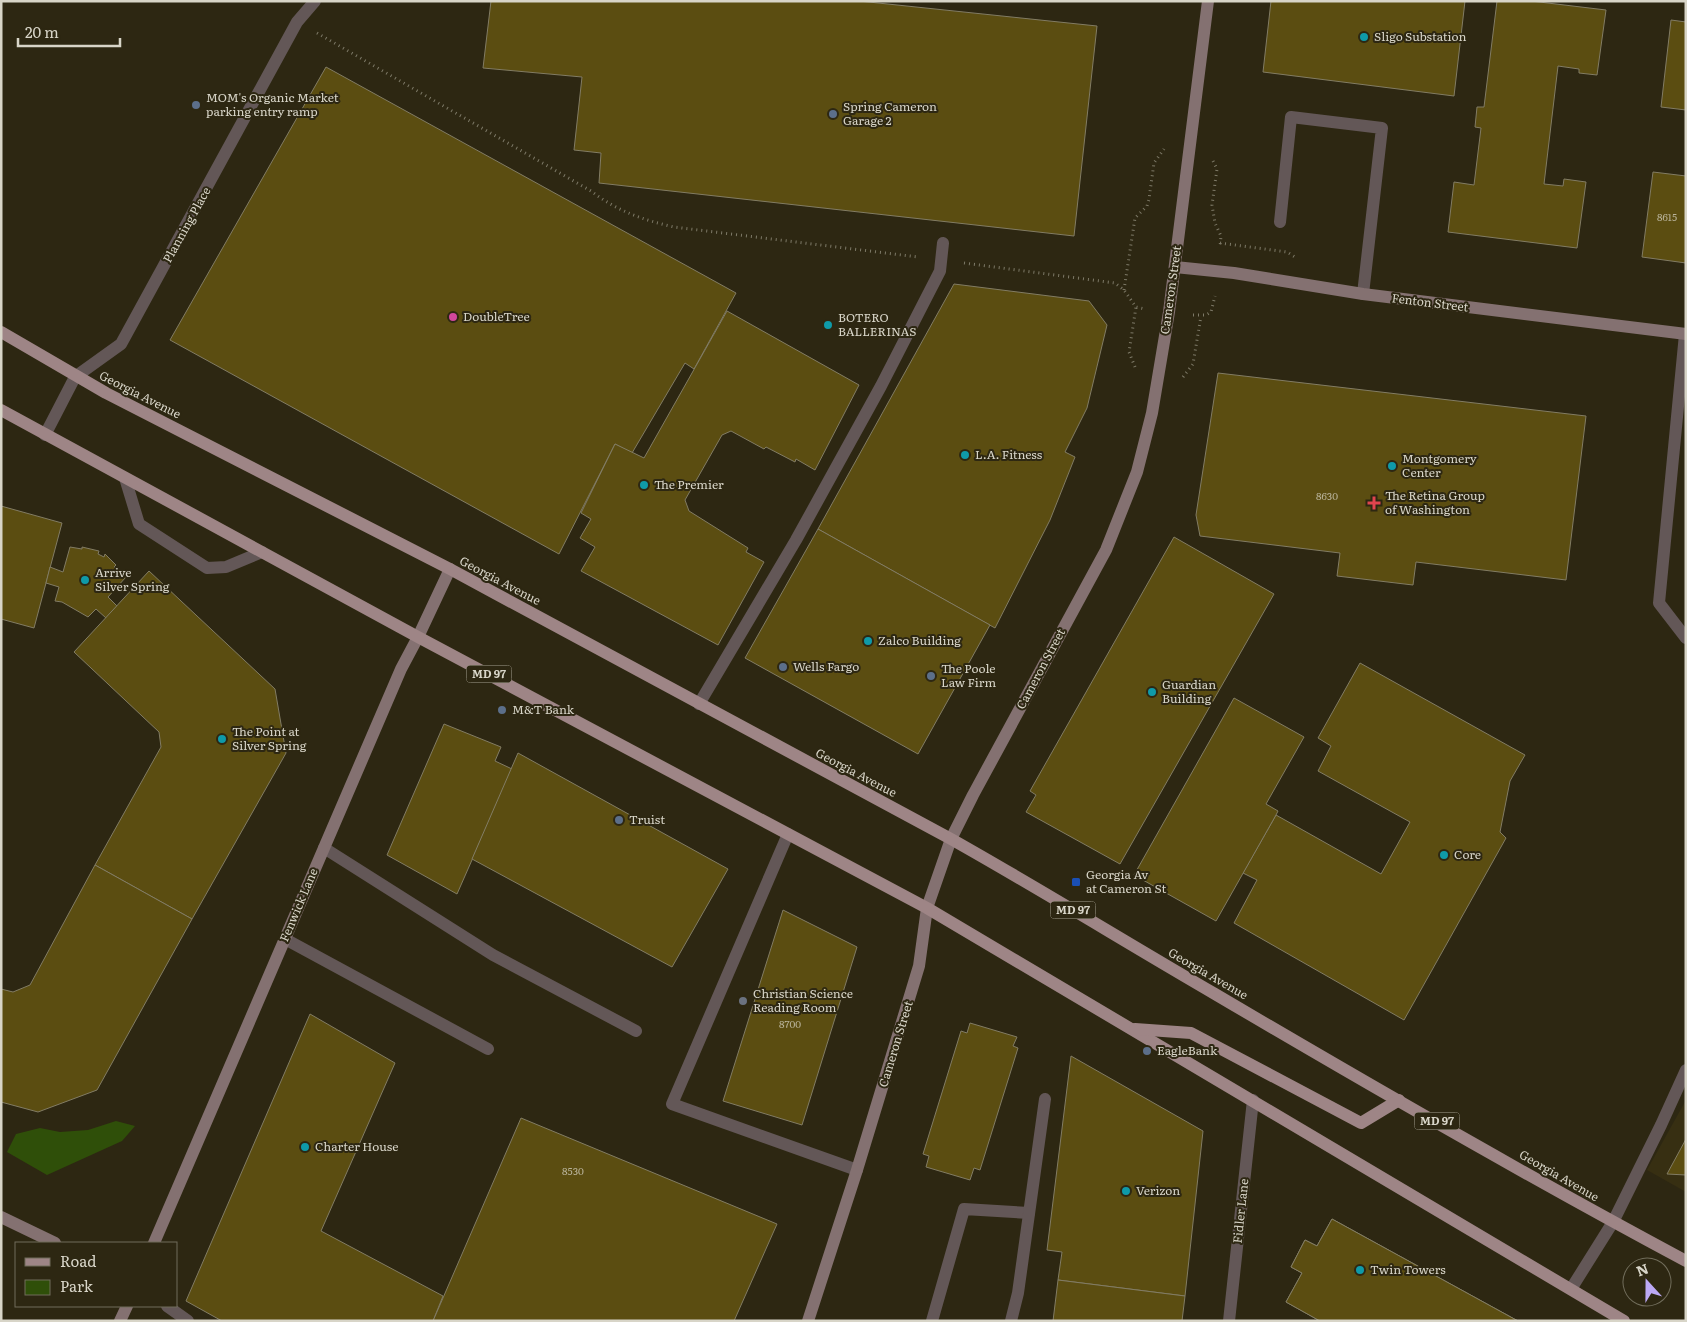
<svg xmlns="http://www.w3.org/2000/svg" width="1687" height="1322" font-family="Literata,serif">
<rect width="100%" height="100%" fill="#2d2712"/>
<path fill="#372f12" d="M1686 1100V1192L1647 1170Z"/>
<path fill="#2f4f09" d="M116 1121 135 1126 122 1141 47 1175 7 1152 16 1134 40 1128 60 1132 88 1130Z"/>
<g fill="#5b4d11" stroke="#827c64">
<path d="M491 1H859L1097 26 1074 236 599 183 601 153 574 150 582 77 483 68Z"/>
<path d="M1271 1H1465L1454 96 1263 72Z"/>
<path d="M1497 1H1531L1606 10 1597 75 1579 73V69L1558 66 1544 184 1563 186 1564 179 1586 182 1577 248 1448 232 1454 182 1474 185 1481 128 1475 127 1477 107H1484Z"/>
<path d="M1671 20 1686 22V110L1661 107Z"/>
<path d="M326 67 736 293 694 369 685 363 632 453 615 444 559 554 170 340Z"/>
<path d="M1653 172 1686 176V263L1642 257Z"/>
<path d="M954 284 1089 301 1107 325 1087 408 1065 452 1075 457 1050 520 995 628 818 529Z"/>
<path d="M727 311 859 385 815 470 796 459 795 462 766 447 764 449 731 431 722 435 685 500 689 511 748 548 746 552 764 562 718 645 581 571 595 547 580 538 591 519 581 513 615 444 644 458Z"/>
<path d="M1218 373 1586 416 1566 580 1416 562 1413 585 1337 576 1340 553 1200 536 1196 515Z"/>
<path d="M1 506 62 523 34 628 1 619Z"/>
<path d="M818 529 990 625 918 754 745 658Z"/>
<path d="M1174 537 1274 594 1120 864 1026 812 1036 795 1030 791Z"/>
<path d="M70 547 82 549V547L99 551 98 554 104 557 105 554 116 565 114 567 126 577 108 597 117 606 106 618 96 609 88 617 62 602 55 601 59 587 46 583 50 567 63 572Z"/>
<path d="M149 571 275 689 286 753 192 919 95 865 161 747 159 732 74 652Z"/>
<path d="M1360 663 1525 755 1510 781 1500 832 1506 838 1404 1020 1234 923 1257 880 1243 873 1276 815 1381 874 1410 822 1318 771 1331 746 1318 738Z"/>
<path d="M1234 698 1304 737 1266 804 1278 811 1276 815 1216 921 1134 875Z"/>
<path d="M444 724 501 747 495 761 512 769 457 894 387 855Z"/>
<path d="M518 753 728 869 672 967 472 859Z"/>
<path d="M95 865 192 919 97 1090 38 1112 1 1102V989L13 992 30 985Z"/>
<path d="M783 910 857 947 802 1125 723 1101Z"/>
<path d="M310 1014 395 1063 321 1231 443 1296 433 1321H222L186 1301Z"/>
<path d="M970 1023 1017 1037 1013 1046 1018 1048 980 1170 974 1168 970 1180 926 1167 929 1156 923 1154 961 1031 967 1033Z"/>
<path d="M1071 1056 1203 1131 1185 1296 1058 1280 1062 1252 1047 1250Z"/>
<path d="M521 1118 777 1224 734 1321H433Z"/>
<path d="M1686 1139V1175L1667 1174Z"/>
<path d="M1332 1219 1518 1321H1320L1286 1302 1302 1273 1291 1267 1305 1240 1317 1246Z"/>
<path d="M1332 1219 1518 1321H1320L1286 1302 1302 1273 1291 1267 1305 1240 1317 1246Z"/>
<path d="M1058 1280 1185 1296 1182 1321H1053Z"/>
</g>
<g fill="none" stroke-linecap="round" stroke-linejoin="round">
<g stroke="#7e7a68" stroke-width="3" stroke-dasharray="1 4" stroke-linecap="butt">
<path d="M317 33 591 191C617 211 643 220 674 227L918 257"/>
<path d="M1213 161 1217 169 1212 205 1215 223 1221 236 1220 247"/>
<path d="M1220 243 1287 252 1295 257"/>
<path d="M964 263 1115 283 1124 290 1136 307 1145 309"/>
<path d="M1124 290 1135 218 1147 206 1149 199 1154 163 1164 149"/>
<path d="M1193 315H1206L1211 312 1215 296"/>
<path d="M1135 367 1129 352 1136 307"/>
<path d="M1183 377 1193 364 1201 316"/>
</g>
<g stroke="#635757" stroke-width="12">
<path d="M1280 222 1291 117 1382 128 1363 294"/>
<path d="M1685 334 1659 603 1686 638"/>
<path d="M45 435 75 377 121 344 297 22 315 1"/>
<path d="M125 478 139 524 207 568 226 567 262 552"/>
<path d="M699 704 796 540 881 386 940 271 943 243"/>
<path d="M788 834 672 1104 857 1170"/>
<path d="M324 848 493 955 636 1031"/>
<path d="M285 939 488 1049"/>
<path d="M1571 1289 1613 1222 1661 1125 1686 1070"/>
<path d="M167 1306 188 1321"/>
<path d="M932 1321 964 1209 1029 1213"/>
<path d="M1011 1321 1018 1293 1045 1099"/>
</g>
<path stroke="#635757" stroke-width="12" d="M1229 1321 1253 1100"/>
<g stroke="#847171" stroke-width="12">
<path d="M1175 267 1234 273 1363 294 1686 334"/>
<path d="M1 1217 55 1243"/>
<path d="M154 1243 401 669 418 637 450 569"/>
<path d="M120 1321 127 1306"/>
<path d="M808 1321 857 1170 919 966 927 908 951 839 973 795 1106 550 1137 472 1152 413 1169 312 1208 1"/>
</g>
<g stroke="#9e8586" stroke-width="12">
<path d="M1 332 106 393 450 569 951 839C1040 889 1127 943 1215 994 1371 1086 1527 1176 1686 1261"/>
<path d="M1 410 418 637 927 908 1624 1321"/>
<path d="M1135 1029 1191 1033 1361 1123 1399 1100"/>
</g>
</g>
<g fill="#0f9aa8" stroke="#2d2712" stroke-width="2">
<circle cx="1364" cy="37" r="5"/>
<circle cx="828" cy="325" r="5"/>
<circle cx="965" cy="455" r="5"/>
<circle cx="1392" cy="466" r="5"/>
<circle cx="644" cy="485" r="5"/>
<circle cx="85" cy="580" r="5"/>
<circle cx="868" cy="641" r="5"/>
<circle cx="1152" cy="692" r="5"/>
<circle cx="222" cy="739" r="5"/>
<circle cx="1444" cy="855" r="5"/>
<circle cx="305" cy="1147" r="5"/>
<circle cx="1126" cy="1191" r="5"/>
<circle cx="1360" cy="1270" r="5"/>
</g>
<g fill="#5c6f8a" stroke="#2d2712" stroke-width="2">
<circle cx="196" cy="105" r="5"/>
<circle cx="833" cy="114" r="5"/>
<circle cx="783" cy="667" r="5"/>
<circle cx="931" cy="676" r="5"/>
<circle cx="502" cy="710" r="5"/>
<circle cx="619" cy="820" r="5"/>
<circle cx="1147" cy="1051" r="5"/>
</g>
<circle fill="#d1479c" stroke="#2d2712" stroke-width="2" cx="453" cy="317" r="5"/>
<path fill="#e0444e" stroke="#2d2712" stroke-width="2" d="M1371.5 495.5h5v5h5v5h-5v5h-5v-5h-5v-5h5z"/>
<rect fill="#1a4fb4" stroke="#2d2712" stroke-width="2" x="1071" y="877" width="10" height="10" rx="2.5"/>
<circle fill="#6b7280" stroke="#2d2712" stroke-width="2" cx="743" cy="1001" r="5"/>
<g text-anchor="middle" stroke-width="4" stroke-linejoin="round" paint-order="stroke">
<g font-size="10" fill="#b9b39a">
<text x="1667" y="221">8615</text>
<text x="1327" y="500">8630</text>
<text x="790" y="1028">8700</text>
<text x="573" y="1175">8530</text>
</g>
<g fill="#2d2712" stroke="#a5a191" stroke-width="1">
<rect x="466.5" y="665.5" width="45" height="17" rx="4"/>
<rect x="1050.5" y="901.5" width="45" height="17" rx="4"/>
<rect x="1414.5" y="1112.5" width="45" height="17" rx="4"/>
</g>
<g font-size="11" font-weight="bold" fill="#d8d5c8">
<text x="489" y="678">MD 97</text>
<text x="1073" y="914">MD 97</text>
<text x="1437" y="1125">MD 97</text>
</g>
<g font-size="12" fill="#d8d5c8" stroke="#2d2712" text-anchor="start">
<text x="1374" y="41">Sligo Substation</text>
<text x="206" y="102">MOM's Organic Market<tspan x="206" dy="14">parking entry ramp</tspan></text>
<text x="843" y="111">Spring Cameron<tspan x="843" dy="14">Garage 2</tspan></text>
<text x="463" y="321">DoubleTree</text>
<text x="838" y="322">BOTERO<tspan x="838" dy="14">BALLERINAS</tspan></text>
<text x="975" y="459">L.A. Fitness</text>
<text x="1402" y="463">Montgomery<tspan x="1402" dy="14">Center</tspan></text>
<text x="654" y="489">The Premier</text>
<text x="1385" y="500">The Retina Group<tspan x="1385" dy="14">of Washington</tspan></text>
<text x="95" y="577">Arrive<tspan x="95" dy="14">Silver Spring</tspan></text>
<text x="878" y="645">Zalco Building</text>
<text x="793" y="671">Wells Fargo</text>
<text x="941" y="673">The Poole<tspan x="941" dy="14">Law Firm</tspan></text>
<text x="1162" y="689">Guardian<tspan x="1162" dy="14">Building</tspan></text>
<text x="512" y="714">M&amp;T Bank</text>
<text x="232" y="736">The Point at<tspan x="232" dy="14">Silver Spring</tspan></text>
<text x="629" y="824">Truist</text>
<text x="1454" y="859">Core</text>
<text x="1086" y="879">Georgia Av<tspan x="1086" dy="14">at Cameron St</tspan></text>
<text x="753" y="998">Christian Science<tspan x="753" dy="14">Reading Room</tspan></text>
<text x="1157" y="1055">EagleBank</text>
<text x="315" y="1151">Charter House</text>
<text x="1136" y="1195">Verizon</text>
<text x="1370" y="1274">Twin Towers</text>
</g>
<g font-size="12" fill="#d8d5c8" stroke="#2d2712">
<text transform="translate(187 225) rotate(-61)" y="4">Planning Place</text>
<text transform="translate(1171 290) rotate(-82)" y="4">Cameron Street</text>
<text transform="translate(1430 303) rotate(7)" y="4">Fenton Street</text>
<text transform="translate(140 395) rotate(27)" y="4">Georgia Avenue</text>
<text transform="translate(500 581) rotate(28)" y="4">Georgia Avenue</text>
<text transform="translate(1041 669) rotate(-62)" y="4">Cameron Street</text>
<text transform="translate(856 773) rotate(28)" y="4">Georgia Avenue</text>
<text transform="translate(299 905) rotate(-67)" y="4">Fenwick Lane</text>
<text transform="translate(1208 974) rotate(30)" y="4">Georgia Avenue</text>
<text transform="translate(896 1044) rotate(-73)" y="4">Cameron Street</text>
<text transform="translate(1559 1176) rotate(30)" y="4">Georgia Avenue</text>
<text transform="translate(1241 1211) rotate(-84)" y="4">Fidler Lane</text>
</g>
</g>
<rect width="1687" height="1322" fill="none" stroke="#d8d5c8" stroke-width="5"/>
<rect x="15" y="1242" width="162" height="65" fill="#2d2712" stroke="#716d5b"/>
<rect x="25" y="1258" width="25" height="8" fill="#9e8586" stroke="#716d5b"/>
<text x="60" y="1267" font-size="15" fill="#d8d5c8">Road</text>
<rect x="25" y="1280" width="25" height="15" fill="#2f4f09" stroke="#716d5b"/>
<text x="60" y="1292" font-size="15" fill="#d8d5c8">Park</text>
<g transform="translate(1647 1282) rotate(339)"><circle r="24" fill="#2d2712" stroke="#716d5b"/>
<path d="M0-4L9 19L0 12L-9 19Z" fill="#bca9f5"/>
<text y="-8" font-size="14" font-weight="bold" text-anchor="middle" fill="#d8d5c8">N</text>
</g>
<path d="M18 38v8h102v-8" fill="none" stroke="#d8d5c8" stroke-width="2.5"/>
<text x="25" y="38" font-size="15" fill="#d8d5c8" stroke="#2d2712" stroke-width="4" paint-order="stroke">20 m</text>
</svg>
